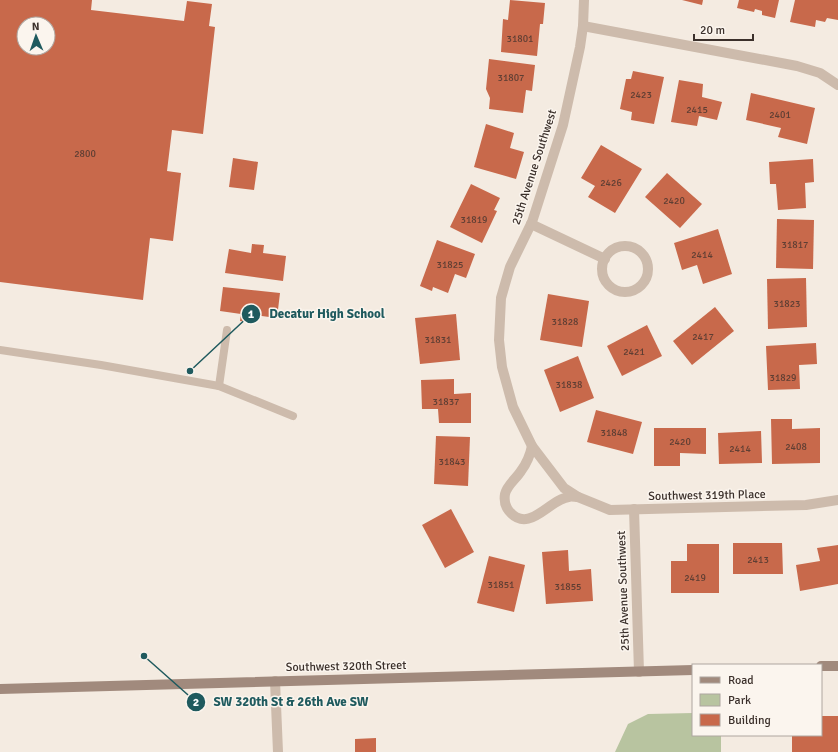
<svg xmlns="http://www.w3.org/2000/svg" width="838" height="752" font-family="Signika,sans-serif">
<rect width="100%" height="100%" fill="#f4ebe1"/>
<path fill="#b8c4a0" d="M693 713V735H721V752H615L628 724 648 714Z"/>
<g fill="#c8694b" fill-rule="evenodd">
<path d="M0 0H92L91 10 184 21 187 1 212 4 209 26 215 27 203 134 172 130 167 171 181 173 173 241 150 238 143 300 0 282ZM24 24H48V48H24Z"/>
<path d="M510 0 545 3 543 24H540L537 56 501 52 503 19 508 20Z"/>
<path d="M682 0H703L702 5Z"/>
<path d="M739 0H779L775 18 762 15V11L755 9 754 12 737 8Z"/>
<path d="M795 0H838V20L827 18 825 22 816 20 815 27 790 22Z"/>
<path d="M489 59 535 65 532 91 526 90 523 113 489 109 490 98 486 89Z"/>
<path d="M633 71 664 77 654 124 631 120 632 112 620 109 626 79H631Z"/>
<path d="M679 80 703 84 702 97 722 102 717 120 699 116 697 126 671 122Z"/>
<path d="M751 93 815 108 807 144 778 137 781 128 746 120Z"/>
<path d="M486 124 514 133 510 148 524 152 516 179 474 167Z"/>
<path d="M601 145 642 169 615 213 588 197 595 186 581 178Z"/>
<path d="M233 158 258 162 254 190 229 187Z"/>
<path d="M813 159 814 182 805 183 806 208 778 210 776 184H770L769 162Z"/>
<path d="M667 173 702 204 680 228 645 197Z"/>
<path d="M471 184 500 198 494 210 497 211 482 243 450 227Z"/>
<path d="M777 219 814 220 813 269 776 268Z"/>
<path d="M718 229 732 274 703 284 697 265 682 270 674 243Z"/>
<path d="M437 240 475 254 466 278 455 274 448 293 433 287 432 291 420 286Z"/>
<path d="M252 244 264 245 263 253 286 256 283 281 225 273 229 249 251 253Z"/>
<path d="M806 278 807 327 768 329 767 279Z"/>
<path d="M223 287 280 293 277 318 254 315 253 323 240 321 241 314 220 311Z"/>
<path d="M548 294 589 301 582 347 540 340Z"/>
<path d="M715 307 734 331 692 365 673 341Z"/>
<path d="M456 314 460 360 420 364 415 318Z"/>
<path d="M647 325 662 356 622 376 607 346Z"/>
<path d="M816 343 817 364 799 365 800 389 768 390 766 346Z"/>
<path d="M578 356 594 398 560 412 544 370Z"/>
<path d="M454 379V394L471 393V423H439L438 409H422L421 380Z"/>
<path d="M596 410 642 422 633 454 587 442Z"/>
<path d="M771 419H792V429L820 428V463L772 464Z"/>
<path d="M654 428H706V454L680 453V466H654Z"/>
<path d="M761 431 762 463 719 464 718 433Z"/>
<path d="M436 436 470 437 468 486 434 484Z"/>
<path d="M451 509 474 552 445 568 422 525Z"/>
<path d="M733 543H782L783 574H733Z"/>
<path d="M687 544H719V593H671V561H687Z"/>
<path d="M838 545V584L800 591 796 565 820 561 817 548Z"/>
<path d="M568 550 569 571 591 569 593 601 546 604 542 552Z"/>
<path d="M489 556 525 565 514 612 477 603Z"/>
<path d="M821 716H838V752H792V735H821Z"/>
<path d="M376 738V752H355V739Z"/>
</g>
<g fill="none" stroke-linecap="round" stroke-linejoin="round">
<g stroke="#cdbbac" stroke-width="8">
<path d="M0 350 101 365 219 386 293 416"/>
<path d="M219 386 227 330"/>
</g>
<g stroke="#cdbbac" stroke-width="10">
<path d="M584 0 583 26 580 47 563 125 532 222 510 267 501 298 499 340 502 367 513 407 532 446 564 488 578 497 610 510 806 505 838 500"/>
<path d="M583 26 797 66 820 73 838 85"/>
<path d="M531 224 605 259"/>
<circle cx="625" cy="269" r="23"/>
<path d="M532 446C530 456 527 463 521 471 516 479 507 485 505 494 504 500 505 506 509 511 529 535 549 499 569 497 571 496 575 497 578 497"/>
<path d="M634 509 639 672"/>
<path d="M275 681 278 752"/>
</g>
<g stroke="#a18a7d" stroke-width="10">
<path d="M821 666H838"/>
<path d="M0 689 693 670"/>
</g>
</g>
<g text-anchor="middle" stroke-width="3" stroke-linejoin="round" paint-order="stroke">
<g font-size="10" fill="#5e3e33">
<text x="520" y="42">31801</text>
<text x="511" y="81">31807</text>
<text x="641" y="98">2423</text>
<text x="697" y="113">2415</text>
<text x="780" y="118">2401</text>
<text x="85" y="157">2800</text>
<text x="611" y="186">2426</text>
<text x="674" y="204">2420</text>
<text x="474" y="223">31819</text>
<text x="795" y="248">31817</text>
<text x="702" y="258">2414</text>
<text x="450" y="268">31825</text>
<text x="787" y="307">31823</text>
<text x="565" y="325">31828</text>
<text x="703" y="340">2417</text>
<text x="438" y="343">31831</text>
<text x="634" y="355">2421</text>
<text x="783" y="381">31829</text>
<text x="569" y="388">31838</text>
<text x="446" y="405">31837</text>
<text x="614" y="436">31848</text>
<text x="680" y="445">2420</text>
<text x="796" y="450">2408</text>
<text x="740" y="452">2414</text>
<text x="452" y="465">31843</text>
<text x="758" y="563">2413</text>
<text x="695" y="581">2419</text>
<text x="501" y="588">31851</text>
<text x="568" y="590">31855</text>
</g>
<g font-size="12" fill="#3b302b" stroke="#fbf5ee">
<text transform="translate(534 167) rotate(-72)" y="4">25th Avenue Southwest</text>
<text transform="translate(707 495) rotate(-1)" y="4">Southwest 319th Place</text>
<text transform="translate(623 591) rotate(-92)" y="4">25th Avenue Southwest</text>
<text transform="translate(346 666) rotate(-1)" y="4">Southwest 320th Street</text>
</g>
</g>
<path fill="none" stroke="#1f5a5e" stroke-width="1.5" d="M190 371L251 314M144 656L196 702"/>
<g fill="#1f5a5e" stroke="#fbf5ee" stroke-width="1.5">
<circle cx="190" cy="371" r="4"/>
<circle cx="144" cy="656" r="4"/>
<circle cx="251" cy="314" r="10"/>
<circle cx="196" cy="702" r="10"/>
</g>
<g font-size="12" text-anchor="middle" font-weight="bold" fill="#fff">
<text x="251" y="318">1</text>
<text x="196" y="706">2</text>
</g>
<g font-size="13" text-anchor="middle" font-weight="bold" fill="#1f5a5e" stroke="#fbf5ee" stroke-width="3" stroke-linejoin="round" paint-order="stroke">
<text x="327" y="318">Decatur High School</text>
<text x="291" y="706">SW 320th St &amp; 26th Ave SW</text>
</g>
<rect x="692" y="664" width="130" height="72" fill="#fbf5ee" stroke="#aea6a0"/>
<rect x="700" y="677" width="20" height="6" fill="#a18a7d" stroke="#aea6a0"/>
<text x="728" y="684" font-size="12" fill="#3b302b">Road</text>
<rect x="700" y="694" width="20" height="12" fill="#b8c4a0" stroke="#aea6a0"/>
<text x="728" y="704" font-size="12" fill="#3b302b">Park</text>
<rect x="700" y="714" width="20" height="12" fill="#c8694b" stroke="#aea6a0"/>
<text x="728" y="724" font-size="12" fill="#3b302b">Building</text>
<g transform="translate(36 36) rotate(358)"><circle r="19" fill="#fbf5ee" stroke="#aea6a0"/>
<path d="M0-3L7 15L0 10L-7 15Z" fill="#1f5a5e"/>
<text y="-6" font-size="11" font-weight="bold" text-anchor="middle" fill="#3b302b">N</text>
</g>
<path d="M694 34v6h59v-6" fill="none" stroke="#3b302b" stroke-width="2"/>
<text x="700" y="34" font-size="12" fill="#3b302b" stroke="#fbf5ee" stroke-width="3" paint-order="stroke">20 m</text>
</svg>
